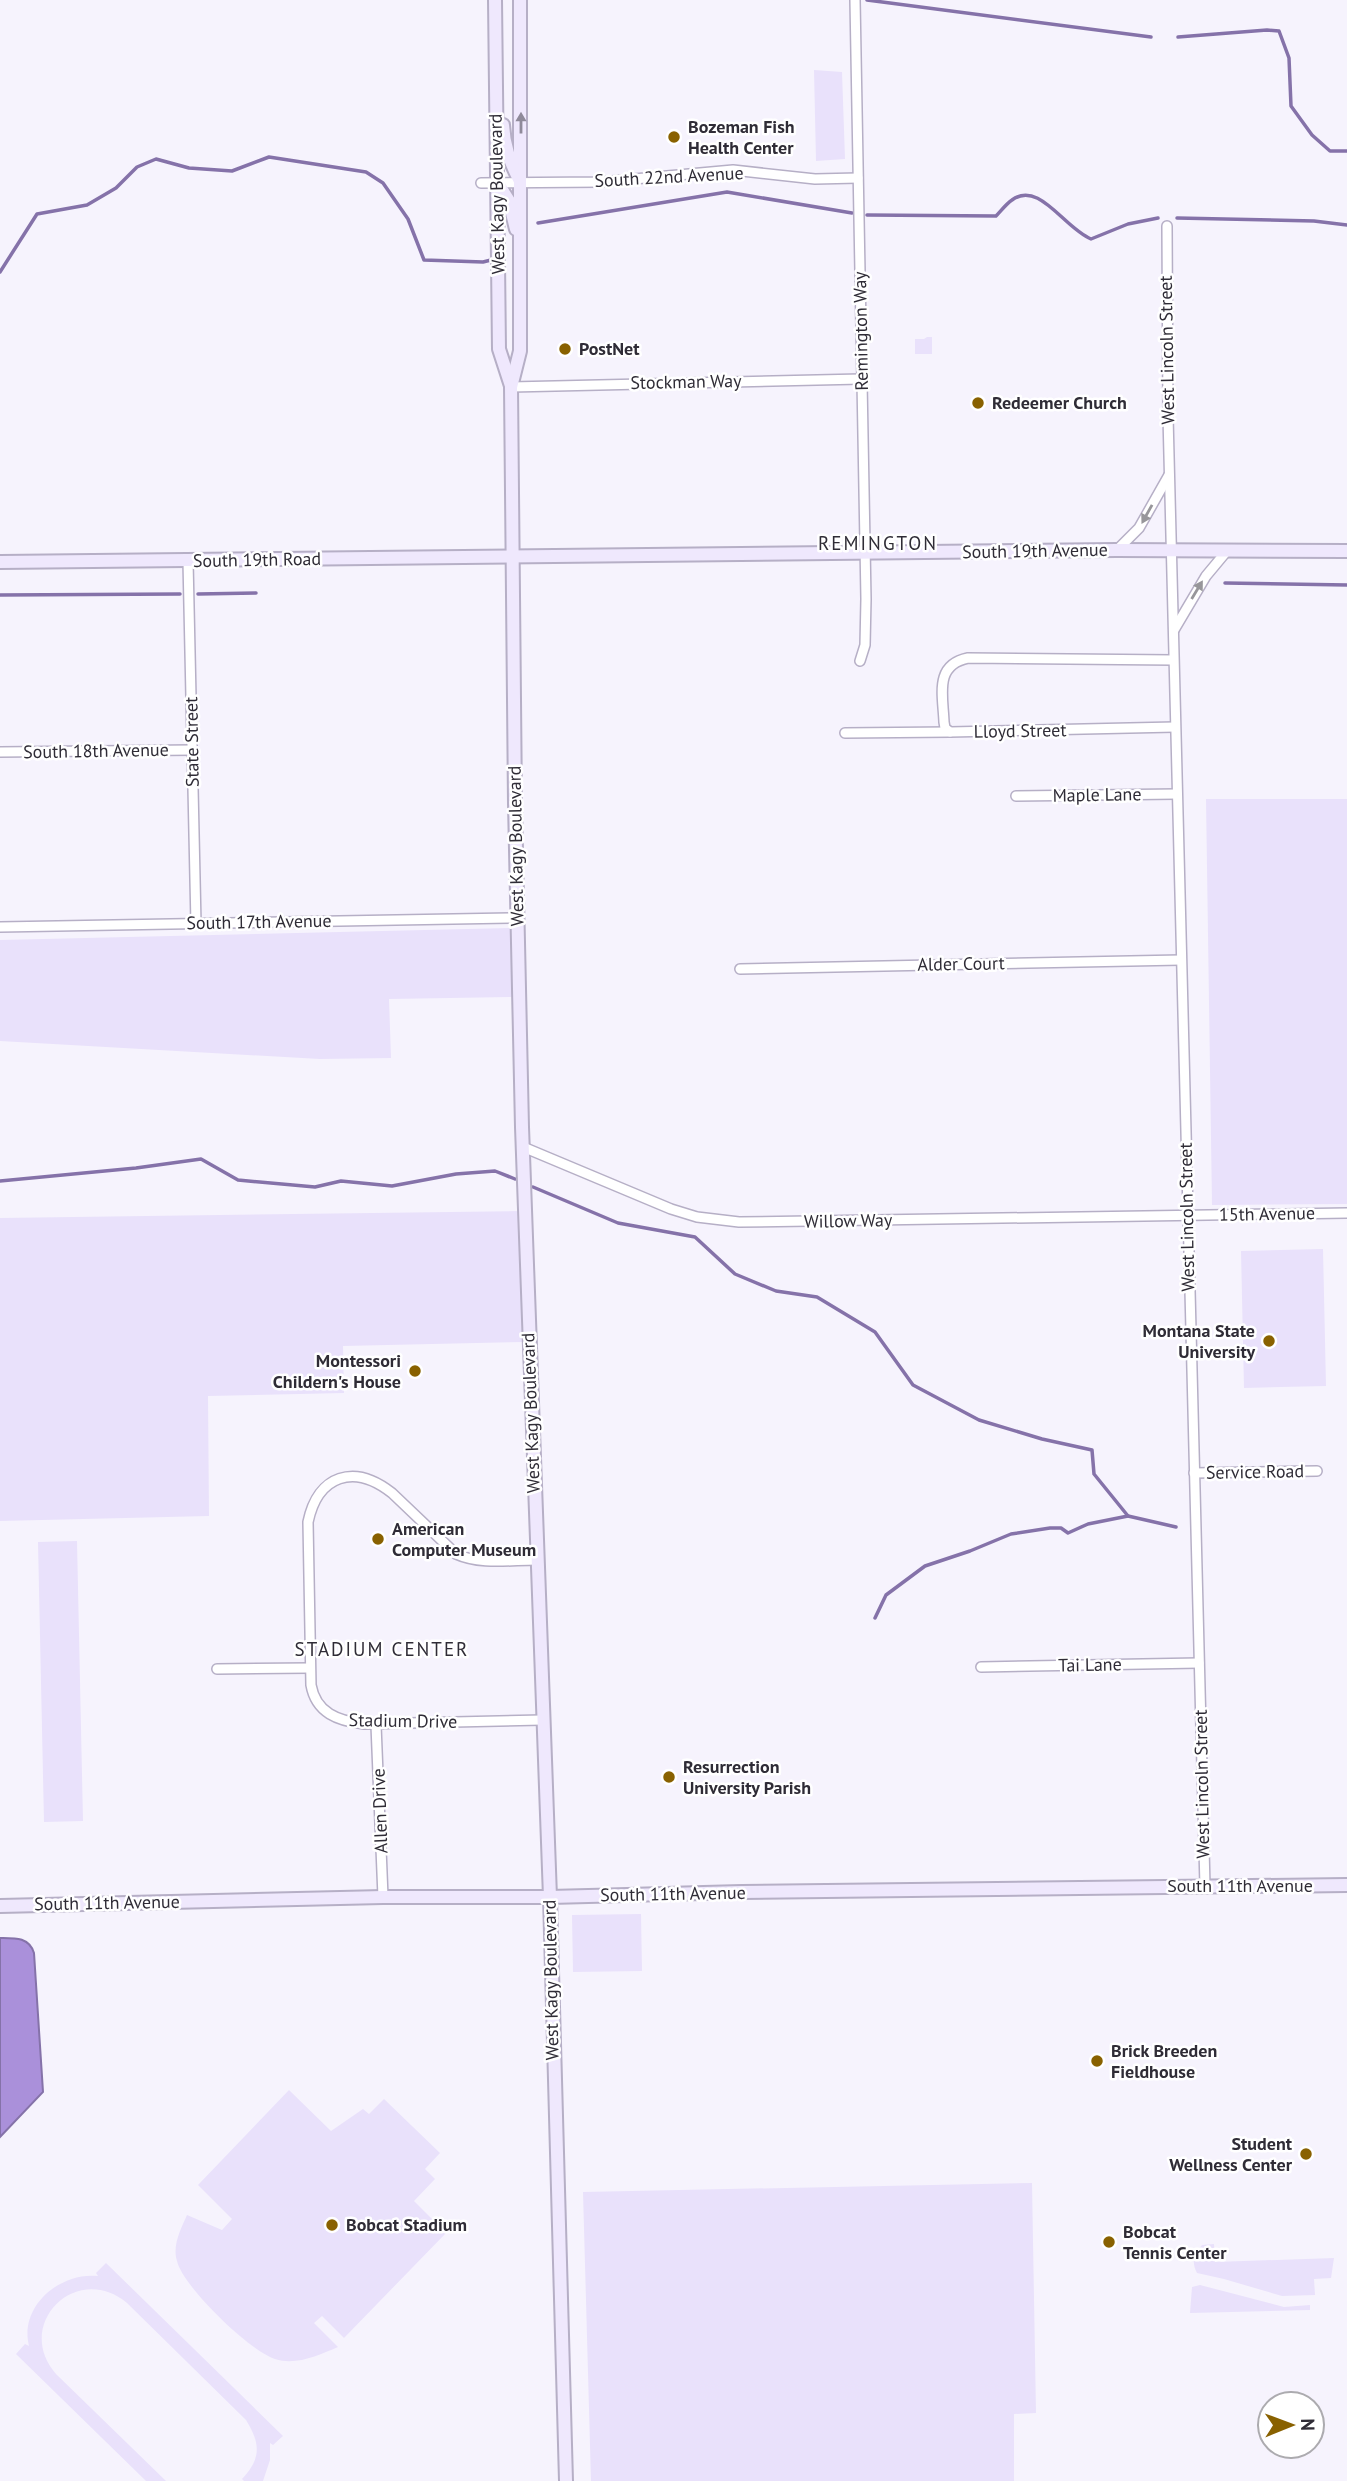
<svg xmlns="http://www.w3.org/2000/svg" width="1347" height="2481" font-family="'PT Sans',sans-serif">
<rect width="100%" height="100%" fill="#f6f3fd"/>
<g fill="#e9e1fb">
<path d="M814 70 842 72 845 159 816 161Z"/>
<path d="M927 337H932V354H915V339H924Z"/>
<path d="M1206 799H1347V1204L1212 1205Z"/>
<path d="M512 928 515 997 389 999 391 1058 320 1059 0 1041V940Z"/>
<path d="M520 1211 524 1342 343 1346 344 1393 208 1396 209 1516 0 1521V1218Z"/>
<path d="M1323 1249 1326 1386 1244 1388 1241 1251Z"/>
<path d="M77 1541 83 1821 44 1822 38 1542Z"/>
<path d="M641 1914 642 1971 573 1972 572 1915Z"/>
<path d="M289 2090 331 2131 363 2109 369 2114 384 2099 440 2153 425 2169 435 2179 414 2201 446 2233 344 2338 322 2316 314 2323 338 2347C319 2355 296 2366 275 2359 250 2351 183 2287 177 2261 172 2245 181 2229 187 2215L222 2230 232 2219 198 2185Z"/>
<path d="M1032 2183 1036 2413 1014 2414V2481H591L583 2192Z"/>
<path d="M1214 2244 1215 2262 1334 2258 1331 2278 1314 2279 1315 2295 1282 2296 1224 2279 1197 2273C1191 2262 1194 2254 1202 2245Z"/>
<path d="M106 2263 283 2436 273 2445 270 2443V2460L263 2481H244L242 2479C261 2459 261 2444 246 2420L127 2303C76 2261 13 2325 56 2374L166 2481H146L16 2354 25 2344 29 2346C19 2306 60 2272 98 2276L96 2273Z"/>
<path d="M1200 2285 1284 2307 1310 2305V2310L1190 2313 1192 2287Z"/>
</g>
<path fill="#aa90da" stroke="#8572a9" stroke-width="2" d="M0 1938C15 1938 29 1937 34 1953L43 2092 0 2137Z"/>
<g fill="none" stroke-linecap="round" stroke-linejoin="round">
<g stroke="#8572a9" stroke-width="3.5">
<path d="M867 0 1151 37"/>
<path d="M1178 37 1267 30 1279 31 1289 58 1291 106 1312 135 1330 151H1347"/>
<path d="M867 215 996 216C1001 211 1006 204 1012 200 1039 180 1064 228 1091 239L1128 224 1158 218"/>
<path d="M1177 218 1314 221 1347 225"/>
<path d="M538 223 727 192 852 213"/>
<path d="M0 272 37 214 87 205 116 188 137 167 156 159 189 168 232 171 269 157 366 172 383 183 408 219 424 260 483 262 491 260 493 255"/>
<path d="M1225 583 1347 585"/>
<path d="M198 594 256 593"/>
<path d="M0 595 180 594"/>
<path d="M0 1181 136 1168 201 1159 238 1180 315 1187 341 1181 392 1186 456 1174 495 1171 515 1179"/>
<path d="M533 1187 618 1223 695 1237 735 1274 776 1291 817 1297 875 1332 913 1385 979 1420 1042 1439 1092 1450 1094 1474 1128 1516 1176 1527"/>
<path d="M875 1618 886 1595 925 1566 970 1551 1011 1534 1050 1528H1061L1068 1533 1088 1524 1128 1516"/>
</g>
<defs>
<g id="street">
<path d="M855 0 866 599 865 645 860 661"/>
<path d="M481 183 601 182 733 170 815 179 858 178"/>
<path d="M1167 226 1168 416 1205 1887"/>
<path d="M511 387 861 379"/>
<path d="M1117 550 1139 528 1169 475"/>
<path d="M188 561 196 924"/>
<path d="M1174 630 1206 576 1226 552"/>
<path d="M1173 660 968 658C934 665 943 695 944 722L945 728 950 732 1175 727"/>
<path d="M845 733 950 732"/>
<path d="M0 752 193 750"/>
<path d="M1016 796 1177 794"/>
<path d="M0 927 517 918"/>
<path d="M740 969 1181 960"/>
<path d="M523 1147 671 1209 697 1217 739 1222 1347 1213"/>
<path d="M1194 1473 1317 1471"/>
<path d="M536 1560C510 1560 480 1565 456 1554L392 1493C354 1463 318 1475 308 1522L311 1685C316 1713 338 1721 364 1724L542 1720"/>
<path d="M981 1667 1199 1663"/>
<path d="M217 1669 310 1668"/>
<path d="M376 1725 383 1897"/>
</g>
<g id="secondary">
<path d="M495 0 499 349 511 386"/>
<path d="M520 0V351L511 387 515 804 522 1127 550 1897 566 2481"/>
<path d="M503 125C504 146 510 163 520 181"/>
<path d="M497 182 509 201 516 229"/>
<path d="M0 562 1117 550 1347 551"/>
<path d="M0 1906 383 1897H550L742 1892 1347 1885"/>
</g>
</defs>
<use href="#street" stroke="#b6afc6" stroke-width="12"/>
<use href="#secondary" stroke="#b6afc6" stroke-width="16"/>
<use href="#street" stroke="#fff" stroke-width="9"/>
<use href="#secondary" stroke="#efe8fd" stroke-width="12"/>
</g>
<defs><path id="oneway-solid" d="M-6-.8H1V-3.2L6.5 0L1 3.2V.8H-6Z" transform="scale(1.75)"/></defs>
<use fill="#8f8a9a" href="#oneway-solid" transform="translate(521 123) rotate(-90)"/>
<g fill="#97969a">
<use href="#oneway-solid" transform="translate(1147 514) rotate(119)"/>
<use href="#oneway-solid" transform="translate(1197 590) rotate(-59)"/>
</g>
<g fill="#896100" stroke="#fff" stroke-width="2.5">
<circle cx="674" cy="137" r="7"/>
<circle cx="565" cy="349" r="7"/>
<circle cx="978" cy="403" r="7"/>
<circle cx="1269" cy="1341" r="7"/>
<circle cx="415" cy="1371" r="7"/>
<circle cx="378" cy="1539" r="7"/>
<circle cx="669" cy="1777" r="7"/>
<circle cx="1097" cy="2061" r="7"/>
<circle cx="1306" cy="2154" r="7"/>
<circle cx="332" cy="2225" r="7"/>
<circle cx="1109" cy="2242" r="7"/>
</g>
<g text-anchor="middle" stroke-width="5" stroke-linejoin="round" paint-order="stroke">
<g font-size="18" font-weight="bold" fill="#2f2c36" stroke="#fff" text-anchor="start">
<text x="688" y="133">Bozeman Fish<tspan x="688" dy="21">Health Center</tspan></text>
<text x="579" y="355">PostNet</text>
<text x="992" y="409">Redeemer Church</text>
<text x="1255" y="1337" text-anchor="end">Montana State<tspan x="1255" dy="21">University</tspan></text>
<text x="401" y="1367" text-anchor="end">Montessori<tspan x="401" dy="21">Childern's House</tspan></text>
<text x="392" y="1535">American<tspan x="392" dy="21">Computer Museum</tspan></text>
<text x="683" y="1773">Resurrection<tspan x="683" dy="21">University Parish</tspan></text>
<text x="1111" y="2057">Brick Breeden<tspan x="1111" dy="21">Fieldhouse</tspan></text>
<text x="1292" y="2150" text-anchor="end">Student<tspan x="1292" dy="21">Wellness Center</tspan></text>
<text x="346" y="2231">Bobcat Stadium</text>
<text x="1123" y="2238">Bobcat<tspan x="1123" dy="21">Tennis Center</tspan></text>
</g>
<g font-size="18" fill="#2f2c36" stroke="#fff">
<text transform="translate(669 177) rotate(-3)" y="6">South 22nd Avenue</text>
<text transform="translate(497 194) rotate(-91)" y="6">West Kagy Boulevard</text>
<text transform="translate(861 331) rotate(-91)" y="6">Remington Way</text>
<text transform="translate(1167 350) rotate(-91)" y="6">West Lincoln Street</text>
<text transform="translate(686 382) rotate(-1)" y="6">Stockman Way</text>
<text transform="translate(1035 551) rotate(-1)" y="6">South 19th Avenue</text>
<text transform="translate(257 560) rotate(-1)" y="6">South 19th Road</text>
<text transform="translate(1020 731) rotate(-1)" y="6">Lloyd Street</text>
<text transform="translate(192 742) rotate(-91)" y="6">State Street</text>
<text transform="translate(96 751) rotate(-1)" y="6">South 18th Avenue</text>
<text transform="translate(1097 795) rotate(-1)" y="6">Maple Lane</text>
<text transform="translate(516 846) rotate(-91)" y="6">West Kagy Boulevard</text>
<text transform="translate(259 922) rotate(-1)" y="6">South 17th Avenue</text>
<text transform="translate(961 964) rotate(-1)" y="6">Alder Court</text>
<text transform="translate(1267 1214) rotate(-1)" y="6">15th Avenue</text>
<text transform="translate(1187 1217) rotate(-91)" y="6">West Lincoln Street</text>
<text transform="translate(848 1221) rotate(-1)" y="6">Willow Way</text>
<text transform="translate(531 1413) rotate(-92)" y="6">West Kagy Boulevard</text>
<text transform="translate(1255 1472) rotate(-1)" y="6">Service Road</text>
<text transform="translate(1090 1665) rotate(-1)" y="6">Tai Lane</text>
<text transform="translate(403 1721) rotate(1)" y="6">Stadium Drive</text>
<text transform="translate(1202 1784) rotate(-91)" y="6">West Lincoln Street</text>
<text transform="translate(380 1811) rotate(-92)" y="6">Allen Drive</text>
<text x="1240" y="1892">South 11th Avenue</text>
<text transform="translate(673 1894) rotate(-1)" y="6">South 11th Avenue</text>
<text transform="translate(107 1903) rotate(-1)" y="6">South 11th Avenue</text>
<text transform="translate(551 1980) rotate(-91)" y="6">West Kagy Boulevard</text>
</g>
<g font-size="19" letter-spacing="2" fill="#2f2c36" stroke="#fff">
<text x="878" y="550">REMINGTON</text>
<text x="382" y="1656">STADIUM CENTER</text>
</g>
</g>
<g transform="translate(1291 2425) rotate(89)"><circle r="33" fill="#ffffff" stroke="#acabaf" stroke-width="2"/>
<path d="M0-5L12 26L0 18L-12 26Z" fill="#896100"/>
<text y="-10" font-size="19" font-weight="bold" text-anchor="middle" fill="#2f2c36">N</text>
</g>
</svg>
